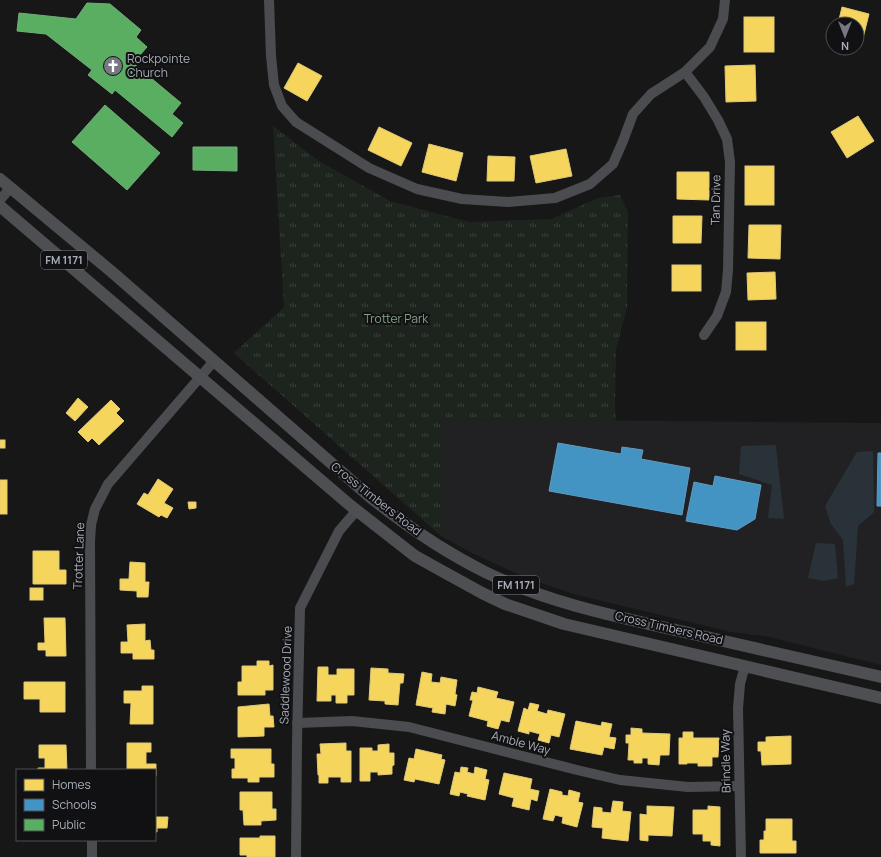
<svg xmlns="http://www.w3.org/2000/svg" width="881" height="857" font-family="Manrope,sans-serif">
<defs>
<pattern id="grass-tufts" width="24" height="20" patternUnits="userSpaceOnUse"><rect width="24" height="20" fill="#1d241e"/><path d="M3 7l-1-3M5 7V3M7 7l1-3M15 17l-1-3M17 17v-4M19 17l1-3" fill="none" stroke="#3b413d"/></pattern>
</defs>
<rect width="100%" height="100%" fill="#171717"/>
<path fill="#212123" d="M440 419 881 423V665L765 636 731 632 573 594 524 577 468 551 441 536 442 470Z"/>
<path fill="url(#grass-tufts)" d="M273 126 319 161 390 201 469 222 551 219 598 198 620 195 628 212 627 307 616 350 615 408 616 421 444 419 441 536 234 353 284 307Z"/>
<rect fill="#1d241e" x="879" y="563" width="2" height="61"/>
<g fill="#2a3239">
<path d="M776 445V446L784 519 768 518 772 485 739 474 741 446Z"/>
<path d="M873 451 874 512 858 526 854 584 846 587 843 540 831 524 825 506 857 452Z"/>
<path d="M816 543 835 544 838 578 824 581 808 578Z"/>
</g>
<g fill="#f6d55c" stroke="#dfc978">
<path d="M842 7 869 14 861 46 857 45V24H838Z"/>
<rect x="744" y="17" width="30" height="35"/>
<path d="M298 63 322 76 307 101 284 88Z"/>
<path d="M755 65 756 101 726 102 725 66Z"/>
<path d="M858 116 874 141 847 158 831 132Z"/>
<path d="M379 127 412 143 401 166 368 150Z"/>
<path d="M429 144 463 153 456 181 422 172Z"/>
<path d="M566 149 572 176 536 183 530 156Z"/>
<path d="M488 156 515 157 514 181H487Z"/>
<rect x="745" y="166" width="29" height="39"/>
<path d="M677 172H709V200L677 199Z"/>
<path d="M673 216H702L701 243H673Z"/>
<path d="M749 225H781L780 259 748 258Z"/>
<rect x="672" y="265" width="29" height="26"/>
<path d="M775 272 776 299 748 300 747 273Z"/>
<rect x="736" y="322" width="30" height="28"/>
<path d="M78 398 88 407 75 421 66 413Z"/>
<path d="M111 400 120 409 116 413 124 421 99 445 92 438 88 442 78 432Z"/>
<rect x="0" y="440" width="5" height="8"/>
<path d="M158 479 173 489 164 503 173 508 167 518 161 515 159 517 137 504 144 493 148 495Z"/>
<rect x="0" y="480" width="7" height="34"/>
<path d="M188 502H196V508L189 509Z"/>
<path d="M33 551H59V570H66V584H33Z"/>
<path d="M130 562 145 563V582H149L148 597H137V591L120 590V579H129Z"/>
<rect x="30" y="588" width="13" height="12"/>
<path d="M44 618H65L66 656H46V650H38V643H45Z"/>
<path d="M145 624V641L150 640 151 650H154V659H133V653H121V642H128L127 625Z"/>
<path d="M257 661H269V666L273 665V690H265V695H238V682H242V666H257Z"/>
<path d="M318 667H328V675H337V669H354V695H347V703H336V695H331V701H317Z"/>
<path d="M371 668 388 669V673L404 674 403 683H400L398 705 385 704V701L369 700Z"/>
<path d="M422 672 432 674 431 682 440 683 441 677 457 680 455 694 457 695 455 706 446 704 445 714 432 712 433 708 416 705Z"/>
<path d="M24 682H65V712H40V699H24Z"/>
<path d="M142 686H153V724H130L131 703H124V691H142Z"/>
<path d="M478 687 498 692 496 698 514 702 509 722 501 720 498 729 487 726 488 721 469 716 473 700H470L472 692 477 693Z"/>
<path d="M530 703 539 705 537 711 547 714 548 710 565 714 559 737 551 735 549 743 538 740 540 734 529 731V734L518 731 524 708 528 710Z"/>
<path d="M269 704 270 716H273L274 727H264V736L238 737V707Z"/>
<path d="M576 721 601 726 602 722 612 724 609 737 616 738 614 749 604 747 602 755 570 749Z"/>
<path d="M631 728 642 729V733L670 734 669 755H660L659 765 648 764V758H642V763H634V760H628L629 743H626V735H631Z"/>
<path d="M683 732H693V738H719L718 757H712V766H698V763H687V764H679V738H683Z"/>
<path d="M791 736V764L762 765 761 751H758V742H766V737Z"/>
<path d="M127 743H151V752H146V764H156V776H155V770H127Z"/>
<path d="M346 743V751H351V782H341V777H328V783H319V775H318L317 754H321L320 744Z"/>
<path d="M389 744V753H394V765L392 766V774L378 775V772H370V781H360V748H372V751H378V745Z"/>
<path d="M39 745H66L67 770H38V768H45V758H39Z"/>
<path d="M231 749H271V764H274V777H259V782H248V778H232V769H235V758H231Z"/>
<path d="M416 749 442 755 441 759 445 760 439 784 415 779 414 782 404 780 409 758 414 759Z"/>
<path d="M461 767 468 768 467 772 474 774 475 767 487 770 485 779 489 780 485 800 467 796 468 794 460 792 459 796 450 794 455 772 460 773Z"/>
<path d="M504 773 532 779 530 789 539 791 537 801 531 799 529 810 512 806 514 798 499 794Z"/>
<path d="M550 789 562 792V795L568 796 569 790 580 793 578 802 583 803 577 827 562 823 563 817 555 815 553 821 543 819Z"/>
<path d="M240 792H272V809H276V820L261 821V825H244L243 810H240Z"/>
<path d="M613 801 623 802 622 811 631 812 628 841 602 838 603 828 592 827 594 807 602 808V812L611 813Z"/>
<path d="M647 806 674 807 672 836 648 835V841L640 840V814L647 815Z"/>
<path d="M708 806 720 807V846L711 845V841H703V834H693V810H708Z"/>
<path d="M155 817H168L167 828H157V832H155Z"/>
<path d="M766 819H792V841H796V853H760V840H764V831H766Z"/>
<path d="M260 836H275V857H247V855H240V838H260Z"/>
</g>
<g fill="#4393c3" stroke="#619bc0">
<path d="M558 443 621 454 622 447 643 450 641 459 690 468 682 515 549 491Z"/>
<path d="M878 453H881V506H877Z"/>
<path d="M715 476 761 485 755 519 737 530 686 521 694 482 713 486Z"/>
</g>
<g fill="#5aae61" stroke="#71ae7b">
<path d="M87 3 110 4 141 30 136 37 147 47 133 63 181 103 172 114 183 123 172 137 115 90 112 94 88 75 92 70 46 34 17 31 19 13 76 19Z"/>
<path d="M105 105 160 153 127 190 72 142Z"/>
<path d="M193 147H237V171L193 170Z"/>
</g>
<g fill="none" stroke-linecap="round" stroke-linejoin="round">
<g stroke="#4b4c50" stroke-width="10">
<path d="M269 0 271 56 274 85 282 106 296 122 369 168 417 189 462 199 508 202 555 198 590 184 613 164 623 141 633 114 651 94 685 72 710 47 723 19 725 0"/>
<path d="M685 72 704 97 718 120 727 139 730 162 728 270 726 292 717 316 704 335"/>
<path d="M0 200 10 188"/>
<path d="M297 723 352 721 409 727 577 770 620 780 688 787 739 786"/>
<path d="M91 770 90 542 91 525 95 509 108 484 214 361"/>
<path d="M92 840V857"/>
<path d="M296 857 297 742 300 608 339 531 357 510"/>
<path d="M741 857 738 708 740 684 745 666"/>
</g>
<g stroke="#4d4f52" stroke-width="12">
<path d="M0 179 112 272 369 496C405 525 443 551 485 572 550 604 623 618 693 634 756 648 818 663 881 677"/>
<path d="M0 206 351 506 415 556 442 571 482 593 505 604 564 624 881 698"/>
</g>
</g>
<defs>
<symbol id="church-disc" viewBox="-11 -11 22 22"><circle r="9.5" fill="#757880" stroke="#111113"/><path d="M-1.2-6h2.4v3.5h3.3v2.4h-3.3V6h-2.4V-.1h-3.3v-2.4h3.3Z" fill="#fff"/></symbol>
</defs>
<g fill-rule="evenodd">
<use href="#church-disc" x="102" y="55" width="22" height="22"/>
</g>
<g text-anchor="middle" stroke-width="4" stroke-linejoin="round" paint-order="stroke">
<g fill="#111113" stroke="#7b7e86" stroke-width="1">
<rect x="41" y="251" width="46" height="18" rx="3"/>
<rect x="493" y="576" width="46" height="18" rx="3"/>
</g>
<g font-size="11" font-weight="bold" fill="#a8adb8">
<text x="64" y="264">FM 1171</text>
<text x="516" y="589">FM 1171</text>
</g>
<g font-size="12" fill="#a8adb8" stroke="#111113" text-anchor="start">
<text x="127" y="63">Rockpointe<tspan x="127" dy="14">Church</tspan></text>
</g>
<g font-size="12" fill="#a8adb8" stroke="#111113">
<text transform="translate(716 200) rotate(-89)" y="4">Tan Drive</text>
<text transform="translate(376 499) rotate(38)" y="4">Cross Timbers Road</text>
<text transform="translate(79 556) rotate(-88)" y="4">Trotter Lane</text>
<text transform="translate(669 628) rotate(13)" y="4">Cross Timbers Road</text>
<text transform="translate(286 675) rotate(-88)" y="4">Saddlewood Drive</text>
<text transform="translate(521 743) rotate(15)" y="4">Amble Way</text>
<text transform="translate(726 761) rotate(-91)" y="4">Brindle Way</text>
</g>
<g font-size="12" fill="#7fa381" stroke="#111113">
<text x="396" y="323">Trotter Park</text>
</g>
</g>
<rect x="16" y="769" width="140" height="72" fill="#111113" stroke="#4d4f55"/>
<rect x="24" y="779" width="20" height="12" fill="#f6d55c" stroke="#4d4f55"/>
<text x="52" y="789" font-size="12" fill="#a8adb8">Homes</text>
<rect x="24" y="799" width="20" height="12" fill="#4393c3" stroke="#4d4f55"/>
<text x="52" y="809" font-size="12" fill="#a8adb8">Schools</text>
<rect x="24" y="819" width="20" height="12" fill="#5aae61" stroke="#4d4f55"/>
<text x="52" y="829" font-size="12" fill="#a8adb8">Public</text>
<g transform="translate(845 36) rotate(180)"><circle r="19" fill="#111113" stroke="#4d4f55"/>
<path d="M0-3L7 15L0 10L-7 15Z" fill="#757880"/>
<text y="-6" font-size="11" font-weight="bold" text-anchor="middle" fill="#a8adb8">N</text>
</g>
</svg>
